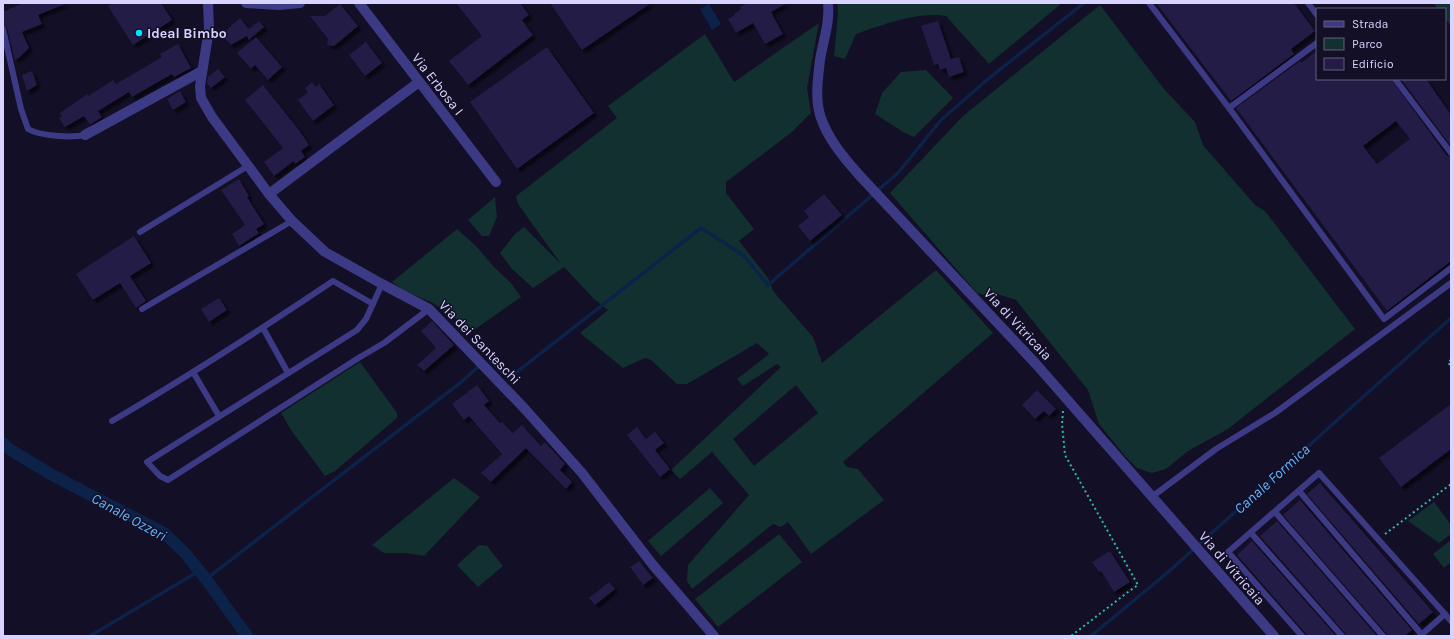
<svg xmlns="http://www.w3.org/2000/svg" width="1454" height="639" font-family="Karla,sans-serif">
<defs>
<filter id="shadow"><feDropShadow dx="3.5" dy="3.5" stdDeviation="1" flood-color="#0009"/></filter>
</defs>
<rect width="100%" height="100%" fill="#130f26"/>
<g fill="#12302f" fill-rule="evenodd">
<path d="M837 3H1062L989 64 946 16C918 11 882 25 856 34L845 59 834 56 838 14Z"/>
<path d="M1433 3H1451V26L1445 18V9H1438Z"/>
<path d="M1100 5 1164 89 1195 122 1203 145 1255 205 1265 211 1355 329 1228 429 1188 451 1166 469 1152 473 1137 468 1124 455 1099 424 1088 390 1016 300 994 293 984 295 977 293 890 193 963 116Z"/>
<path d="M819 23 807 88 811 113 792 132 726 182V193L754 229 739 241 768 278 773 291 813 337 822 363 936 270 993 333 843 462 847 467 858 469 884 500 811 554 788 522 781 527 773 524 692 589 687 581 688 565 749 495 712 452 680 479 671 470 781 367 777 364 743 386 737 379 769 354 757 343 687 384H677L651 360 645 358 623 368 580 333 608 310 594 299 564 267 533 288 512 269 500 253 514 235 524 227 561 264 518 204 516 196 617 118 608 106 705 34 734 82ZM796 385 818 413 754 466 733 439Z"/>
<path d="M926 70 953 98 914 137 903 132 875 114 882 93 901 72Z"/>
<path d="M495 197 497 217 489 236H482L468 220Z"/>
<path d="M457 229 476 246 494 267 511 283 521 297 474 330 465 325 433 303 405 291 392 282Z"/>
<path d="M360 362 397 413V418L335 471 325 476 291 430 281 413Z"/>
<path d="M454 478 480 497 424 556 407 553H384L372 545Z"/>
<path d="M710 488 723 503 661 556 648 541Z"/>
<path d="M1434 502 1451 525V534L1439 543 1408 521Z"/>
<path d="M779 534 802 562 718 627 695 599Z"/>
<path d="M1451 540V562L1444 568 1433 554Z"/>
<path d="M479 545 487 546 503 566 478 587 457 565Z"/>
</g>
<path fill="#0c2248" d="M709 4 721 24 712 30 700 9Z"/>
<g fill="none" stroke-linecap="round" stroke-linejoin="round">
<g stroke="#0c2248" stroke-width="3.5">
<path d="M490 360 509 378 701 228 743 255 768 285 898 173 941 120 988 79 1084 3"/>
<path d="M206 579 460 383 478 367"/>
<path d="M90 636 199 571"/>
<path d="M1091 636 1167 573 1451 318"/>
</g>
<path stroke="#0c2248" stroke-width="12" d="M3 443 9 449 52 475 164 533 184 552 206 579 247 636"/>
</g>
<g fill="#241b47" fill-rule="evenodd" filter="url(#shadow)">
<path d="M23 3H67L38 15 42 24 22 32 29 48 20 57 15 60 7 28 3 25V12Z"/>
<path d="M113 3H161L172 20 133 45 108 6Z"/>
<path d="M456 3H520L529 15 522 20 533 35 468 85 449 61 482 36Z"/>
<path d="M550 3H651L582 50Z"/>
<path d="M748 3H787L771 12 783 34 765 44 753 23 736 33 728 19 735 15 734 14 741 9 740 7Z"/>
<path d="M1156 3H1294L1315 31 1291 49 1294 54 1231 101Z"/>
<path d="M340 4 358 26 334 46 327 45 328 39 310 16H325Z"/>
<path d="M240 18 249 29 259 21 264 27 249 40 247 36 231 45 221 35Z"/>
<path d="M938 21 951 59 959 57 964 72 949 77 946 68 940 70 938 64 934 65 921 26Z"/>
<path d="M256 37 282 67 268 80 255 65 251 69 237 53Z"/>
<path d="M366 42 382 63 365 76 349 55Z"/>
<path d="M178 44 191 68 174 77 172 74 132 97 129 92 98 111 102 117 90 125 84 116 65 127 59 118 62 117 60 113 87 94 88 96 113 80 116 84 162 57 160 54Z"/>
<path d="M547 47 594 113 517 169 470 102Z"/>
<path d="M1317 51V79H1391L1447 156 1451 157V261L1387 311 1236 108 1300 61 1301 63ZM1396 121 1410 139 1377 164 1363 146Z"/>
<path d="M218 69 225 77 211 88 207 83 208 77Z"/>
<path d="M32 71 37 85 27 91 22 75Z"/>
<path d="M1401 79H1426L1451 115V146Z"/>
<path d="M312 82 316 87 319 84 334 105 313 121 298 100 308 92 305 88Z"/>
<path d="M263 85 299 130 309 145 301 151 305 157 295 164 294 161 274 176 264 162 283 148 245 100Z"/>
<path d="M180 91 186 102 173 110 167 99Z"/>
<path d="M239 179 249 196 247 197 264 224 256 229 259 233 239 246 232 234 245 225 221 190Z"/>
<path d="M824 194 842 215 810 241 798 226 809 217 804 211Z"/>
<path d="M134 236 151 263 130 276 146 301 136 308 120 283 93 300 76 274Z"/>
<path d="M219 298 227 310 209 322 201 309Z"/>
<path d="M432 321 454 345 424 371 417 365 436 348 421 331Z"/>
<path d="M477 385 489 401 484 405 500 423 502 422 513 433 522 425 541 446 545 442 565 464 560 470 572 482 566 489 526 448 491 482 481 473 502 454 469 416 464 420 452 404Z"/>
<path d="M1037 390 1056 409 1049 416 1044 411 1035 419 1022 405Z"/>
<path d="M1451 404V449L1401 487 1379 458Z"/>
<path d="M637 427 646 439 655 432 664 443 655 450 670 469 660 477 627 435Z"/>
<path d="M1320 483 1433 612 1419 624 1307 494Z"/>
<path d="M1300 500 1412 630 1405 636H1387L1386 633 1283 515Z"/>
<path d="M1277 521 1377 636H1346L1345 633 1260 536Z"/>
<path d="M1252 541 1336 636H1308L1237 555Z"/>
<path d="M1110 551 1130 582 1114 592 1101 571 1099 572 1092 562Z"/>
<path d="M639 561 653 578 643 585 630 567Z"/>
<path d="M609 582 615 589 595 605 589 598Z"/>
</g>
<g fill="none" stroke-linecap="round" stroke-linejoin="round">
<g stroke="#2fb8b0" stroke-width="2" stroke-dasharray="2 3" stroke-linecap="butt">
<path d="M1451 360 1448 362 1451 367"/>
<path d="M1063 411 1062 424 1065 455 1138 585 1128 592 1071 636"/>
<path d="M1385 534 1451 484"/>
</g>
<g stroke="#3d3a85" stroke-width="6">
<path d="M1149 3 1229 108"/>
<path d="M1308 3 1317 15"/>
<path d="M3 29 21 109 28 129C40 136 71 138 85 135"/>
<path d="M1317 43 1229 108 1384 319 1451 268"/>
<path d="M1395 79 1451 153"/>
<path d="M140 232 248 166"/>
<path d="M382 284 366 319 357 330 147 462 160 476 168 480 360 357 384 343 429 309"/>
<path d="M142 309 292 221"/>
<path d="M263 328 288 373"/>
<path d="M193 372 219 416"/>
<path d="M112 421C187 377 260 330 333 281L373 304"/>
<path d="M1299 491 1423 636"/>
<path d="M1153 496 1216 449 1275 413 1451 283"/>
<path d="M1275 512 1383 636"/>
<path d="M1251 533 1342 636"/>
<path d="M1302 636 1228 552 1319 473 1451 621"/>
<path d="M1420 636 1445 614"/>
</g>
<g stroke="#3d3a85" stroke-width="10">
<path d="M208 3 209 29 200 86 201 98 212 117 269 194 292 221 325 252 382 284 429 309 524 408 582 473 653 565 714 636"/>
<path d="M246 3 279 5 300 3"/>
<path d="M359 3 496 182"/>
<path d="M828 3C830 23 823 41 820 60 818 77 815 98 820 115 827 138 844 158 860 176L1036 364 1274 636"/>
<path d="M85 135 202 71"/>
<path d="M269 194 419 82"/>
</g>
</g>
<circle fill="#00e5ff" stroke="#130f26" stroke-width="1.5" cx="139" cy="33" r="4"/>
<g text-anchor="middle" stroke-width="3" stroke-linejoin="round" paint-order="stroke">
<g font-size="14" font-weight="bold" fill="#d9d4ff" stroke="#130f26" text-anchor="start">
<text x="147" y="38">Ideal Bimbo</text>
</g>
<g font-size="14" fill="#d9d4ff" stroke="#130f26">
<text transform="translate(438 84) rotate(52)" y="5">Via Erbosa I</text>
<text transform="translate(1018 324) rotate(47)" y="5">Via di Vitricaia</text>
<text transform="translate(480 342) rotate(46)" y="5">Via dei Santeschi</text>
<text transform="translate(1232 568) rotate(49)" y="5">Via di Vitricaia</text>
</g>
<g font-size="15" font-style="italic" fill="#62b6ff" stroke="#130f26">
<text transform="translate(1272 479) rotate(-42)" y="5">Canale Formica</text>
<text transform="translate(129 517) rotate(29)" y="5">Canale Ozzeri</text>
</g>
</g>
<rect width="1454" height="639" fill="none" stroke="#d9d4ff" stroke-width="8"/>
<rect x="1316" y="8" width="130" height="72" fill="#130f26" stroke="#625e7d"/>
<rect x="1324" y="21" width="20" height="6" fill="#3d3a85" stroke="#625e7d"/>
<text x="1352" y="28" font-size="12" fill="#d9d4ff">Strada</text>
<rect x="1324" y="38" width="20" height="12" fill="#12302f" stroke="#625e7d"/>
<text x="1352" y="48" font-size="12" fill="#d9d4ff">Parco</text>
<rect x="1324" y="58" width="20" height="12" fill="#241b47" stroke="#625e7d"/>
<text x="1352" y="68" font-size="12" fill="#d9d4ff">Edificio</text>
</svg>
